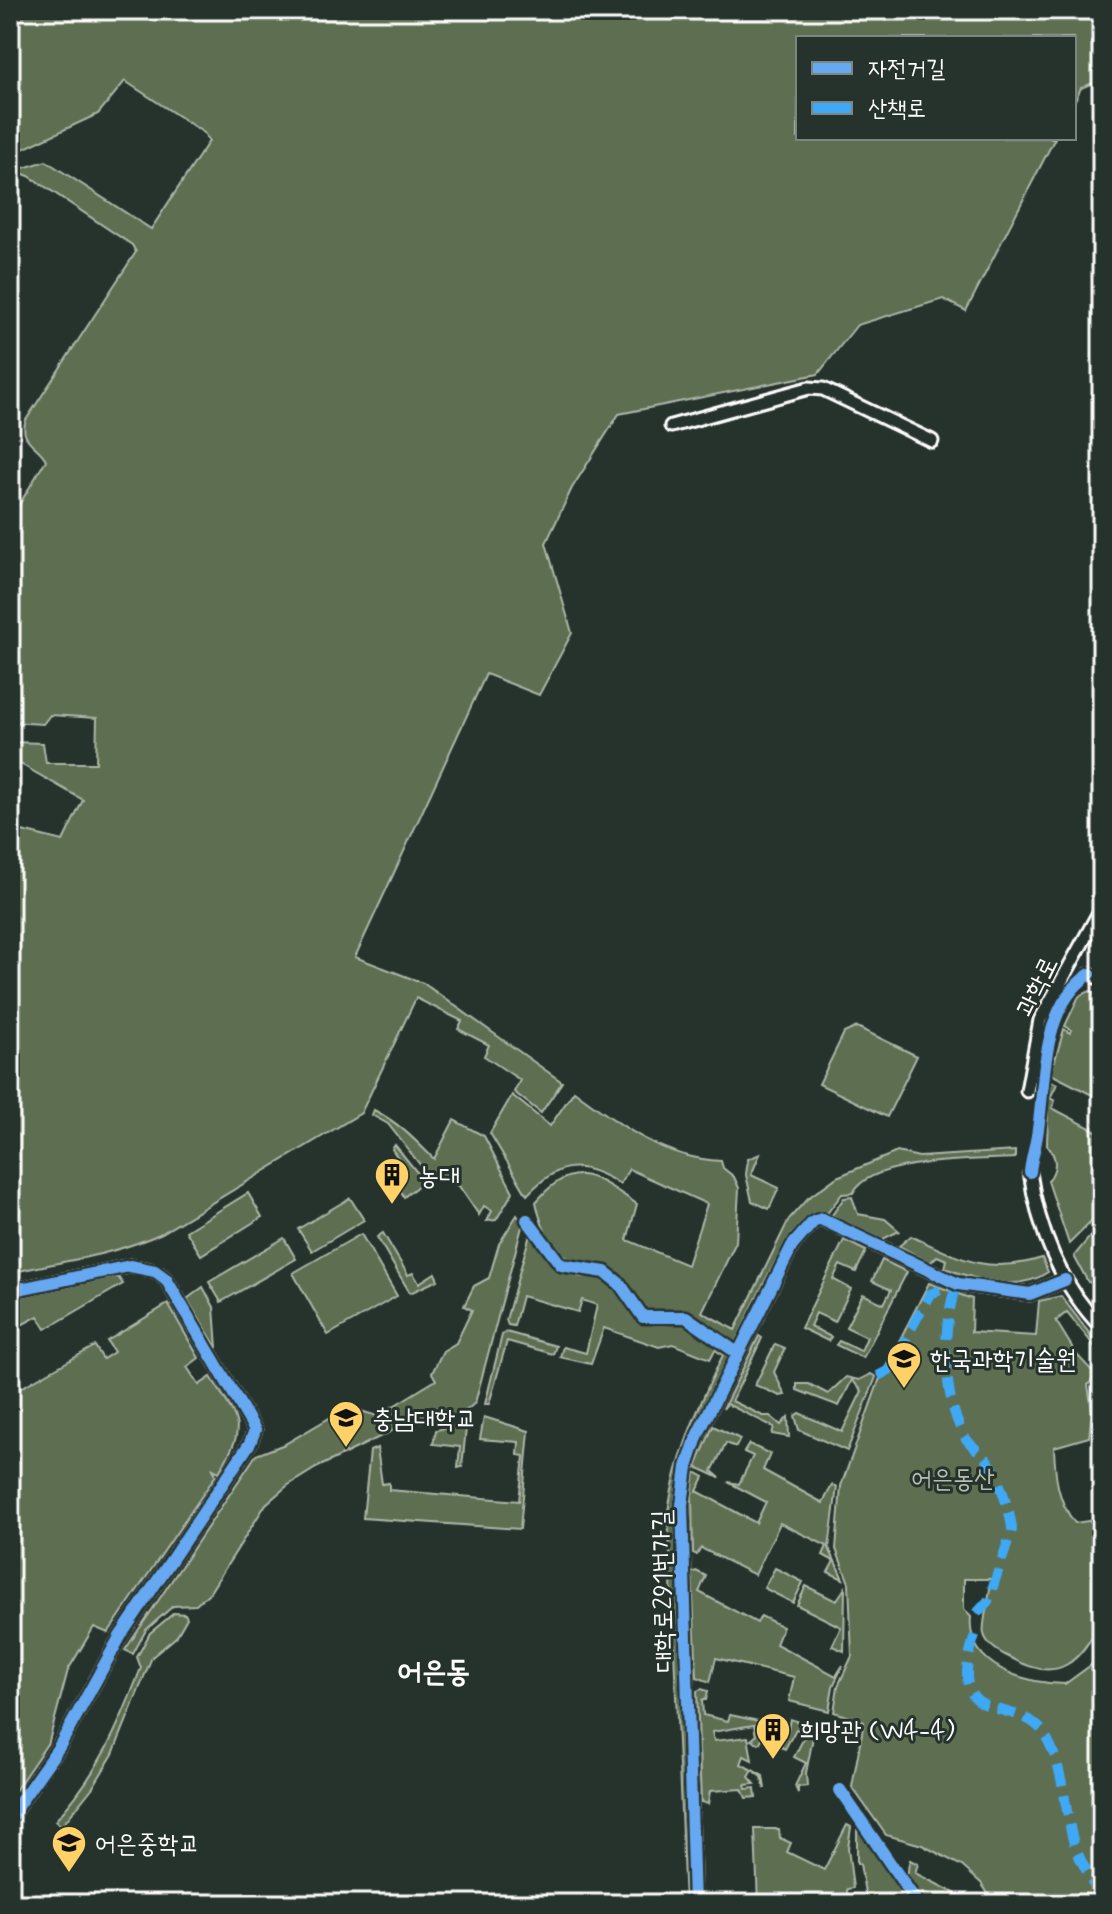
<svg xmlns="http://www.w3.org/2000/svg" width="1112" height="1914" font-family="Mynerve,'Poor Story',sans-serif">
<rect width="100%" height="100%" fill="#26332d"/>
<filter id="ink" filterUnits="userSpaceOnUse"><feTurbulence type="fractalNoise" baseFrequency=".0125" numOctaves="2"/><feDisplacementMap in="SourceGraphic" scale="16" xChannelSelector="R" yChannelSelector="G"/><feConvolveMatrix kernelMatrix="1 2 1 2 8 2 1 2 1" color-interpolation-filters="sRGB"/></filter>
<g filter="url(#ink)">
<g fill="#5d6e51" stroke="#aeb6a8" stroke-width="2">
<path d="M10 10H1102V79L1081 88 1074 102V38H798V138H1055L966 311 943 299 857 325 818 374 619 414 572 488 546 543 572 633 539 695 486 674 355 957 423 983 562 1082 541 1113 514 1092 520 1080 484 1056 489 1045 458 1029 462 1021 416 998 361 1113 162 1233C109 1257 65 1260 10 1273V828L63 841 83 800 10 758V742L43 743 46 763H96L97 718 50 715 43 724 10 722V520L46 460C39 445 18 442 26 420L136 252 132 245 29 176 21 173 10 178V172L46 161 151 229 209 141 204 133 125 81 98 114 10 155Z"/>
<path d="M1090 991 1102 998V1100L1051 1074 1064 1029 1070 1033 1072 1030 1065 1026 1079 996Z"/>
<path d="M857 1027 917 1056 887 1117 819 1084 844 1033Z"/>
<path d="M1049 1080 1057 1084 1050 1098 1055 1101 1052 1108 1102 1134V1211L1069 1244 1048 1181C1058 1168 1057 1157 1047 1145Z"/>
<path d="M574 1091C620 1125 662 1158 721 1161L723 1168 734 1177 739 1188 736 1242 702 1312 735 1330 789 1219 808 1198 837 1177 897 1152 919 1157 1015 1151V1158C979 1160 869 1158 853 1193L842 1194 825 1216 811 1214C775 1251 756 1300 734 1346 717 1336 702 1317 683 1312 669 1310 652 1316 641 1305 629 1293 624 1271 604 1265 599 1264 591 1266 586 1265 554 1259 542 1231 536 1202 574 1156 596 1177 637 1204L627 1240 687 1265 707 1204 629 1169 620 1184C580 1160 559 1161 527 1195L490 1133 512 1095 550 1126Z"/>
<path d="M374 1110C399 1123 414 1139 434 1159L454 1120 484 1136 513 1192 496 1220 487 1221 492 1211 484 1206 479 1215 459 1186 425 1171 388 1124 372 1115Z"/>
<path d="M395 1145 424 1181 404 1197 389 1172 402 1164 392 1149Z"/>
<path d="M760 1154 751 1175 779 1188 769 1209 752 1201 746 1175 748 1159Z"/>
<path d="M248 1193 262 1217 201 1255 186 1231Z"/>
<path d="M852 1197 858 1214 885 1219 899 1231 879 1241 830 1218 844 1198Z"/>
<path d="M350 1198 364 1220 312 1251 298 1229Z"/>
<path d="M517 1215 523 1223 475 1403 462 1414 404 1425 316 1468 287 1486 266 1504 210 1592 196 1605 173 1606 146 1630 133 1654 125 1650 256 1455 285 1444 348 1407 377 1416 436 1380 432 1373 443 1351 456 1343 472 1310 464 1306 474 1286 489 1278 499 1244Z"/>
<path d="M1102 1222V1285L1088 1282 1074 1256Z"/>
<path d="M531 1231C543 1252 553 1271 578 1276 585 1278 595 1274 603 1277 608 1279 613 1285 616 1290 640 1327 641 1327 686 1323L730 1354 684 1452 675 1511 689 1904H685L668 1511C677 1454 698 1407 723 1355L715 1350 710 1359 673 1344 659 1347 604 1328 591 1364 560 1357 563 1347 586 1353 597 1305 582 1300 578 1312 522 1296 514 1326 508 1325 506 1320Z"/>
<path d="M383 1233 408 1275 413 1273 419 1283 435 1273 438 1280 410 1293 377 1237Z"/>
<path d="M361 1234 397 1296 328 1335 293 1273Z"/>
<path d="M911 1236C960 1259 987 1275 1042 1258L1048 1272C1018 1293 976 1280 945 1268L947 1260 937 1256 930 1263 899 1246Z"/>
<path d="M284 1238 296 1259 221 1302 209 1282Z"/>
<path d="M844 1240 866 1251 856 1272 840 1265 833 1279 851 1289 835 1322 816 1313 810 1326 831 1337 828 1341 801 1328Z"/>
<path d="M882 1260 907 1272 863 1358 836 1345 839 1341 861 1351 867 1337 846 1327 863 1294 884 1304 891 1290 872 1281Z"/>
<path d="M118 1277 123 1284 46 1329 38 1316 10 1331V1296L47 1286Z"/>
<path d="M929 1283 972 1299 971 1332 1036 1336 1039 1301 1061 1296 1102 1350V1356L1067 1312 1056 1321 1077 1355 1096 1375 1088 1385 1092 1410 1089 1437 1054 1447C1055 1475 1057 1501 1075 1523L1102 1519V1619C1080 1662 1059 1685 1011 1658 1000 1653 987 1646 984 1634 981 1626 991 1593 991 1579H964V1609L971 1617C966 1667 1025 1683 1065 1684L1091 1665 1102 1647V1904H995L981 1883 962 1866 922 1845 886 1835 852 1787 864 1722 834 1712 838 1686 852 1656 849 1583 836 1549 841 1486 880 1378Z"/>
<path d="M203 1287 214 1307 217 1348 187 1299Z"/>
<path d="M168 1304 199 1358 187 1367 199 1385 211 1377C239 1422 248 1424 219 1472L213 1469 216 1475 108 1633 94 1627 68 1670 49 1741 10 1798V1442L14 1439 10 1432V1394L95 1346 103 1359 114 1352 107 1341Z"/>
<path d="M506 1332 556 1346 553 1354 507 1341 489 1404H485L502 1335Z"/>
<path d="M759 1336 762 1338 732 1401 763 1416H770L781 1425 788 1417 789 1437 772 1434 774 1427 727 1404 723 1409Z"/>
<path d="M775 1344 785 1348 774 1372 785 1395 780 1396 755 1385Z"/>
<path d="M871 1374 876 1377 847 1451 799 1430 795 1416 799 1413 842 1432 862 1391 852 1380 839 1406 797 1390V1384H809L828 1394 846 1377 859 1380Z"/>
<path d="M484 1417 529 1431 520 1529 363 1518 370 1451 377 1448 382 1484 389 1483V1490L519 1501 524 1456 518 1455 519 1442 480 1439Z"/>
<path d="M463 1424 466 1428 462 1467 458 1468 460 1447 433 1444 436 1430Z"/>
<path d="M713 1426 740 1439 736 1447 726 1443 712 1471 720 1478 696 1467Z"/>
<path d="M749 1444 770 1454 763 1470 823 1503 832 1485 837 1487 829 1548 843 1579 828 1572 834 1561 823 1555 827 1546 780 1523 755 1575 701 1548 697 1555 693 1553 692 1495 695 1472 704 1477 697 1491 756 1523 766 1502 728 1482 739 1484 753 1456 744 1452Z"/>
<path d="M775 1568 803 1582 793 1603 764 1588Z"/>
<path d="M696 1571 706 1576 699 1592 757 1623 761 1616 783 1627 776 1644 836 1676 843 1665 833 1686 829 1711 789 1701 794 1677 716 1658 710 1682 697 1677 692 1573Z"/>
<path d="M806 1586 836 1601 845 1588 844 1651 832 1646 841 1627 797 1605Z"/>
<path d="M174 1613 185 1614 187 1618 176 1637 152 1657 113 1754 93 1787 61 1827 55 1821C99 1773 118 1728 141 1668L137 1657 150 1633Z"/>
<path d="M701 1689 708 1691 706 1700H702L703 1715 728 1721 730 1715 759 1721V1726L772 1729 768 1739 763 1737 759 1744 751 1740 756 1736 754 1725 712 1732 714 1741 748 1737 752 1760 744 1756 741 1764 763 1776 765 1789 761 1777 753 1770 749 1777 755 1784 745 1785 746 1789 755 1788 756 1797 746 1798 742 1789 710 1791 708 1804 701 1802 697 1691Z"/>
<path d="M790 1719 815 1727 806 1773 807 1786 798 1787V1793L795 1786 806 1763 794 1757 806 1734 796 1729 785 1749 774 1743 781 1728 788 1729Z"/>
<path d="M847 1825 851 1827 848 1848 853 1888 847 1889 848 1901 758 1904 755 1829H779L780 1838 791 1843 787 1852 824 1870Z"/>
<path d="M857 1830 865 1833 916 1904H867L860 1864H857Z"/>
<path d="M910 1860 918 1864 915 1873 976 1904H922C912 1890 904 1878 910 1860Z"/>
</g>
<g fill="none" stroke-linecap="round" stroke-linejoin="round">
<defs>
<g id="minor">
<path d="M671 426 809 388 823 389 932 441"/>
<path d="M1090 974 1102 980"/>
<path d="M1027 1091 1040 1020 1102 907"/>
<path d="M1030 1172C1038 1230 1061 1286 1102 1328"/>
<path d="M10 1291 130 1266 155 1271 166 1279 255 1430 250 1443 121 1635 59 1747 18 1805 10 1822"/>
<path d="M694 1904 682 1505 687 1467 698 1434 792 1246 813 1222 821 1219 958 1284 1030 1294 1065 1280"/>
</g>
</defs>
<use href="#minor" stroke="#fff" stroke-width="17"/>
<use href="#minor" stroke="#26332d" stroke-width="11"/>
<g stroke="#3fa9f5" stroke-width="10" stroke-dasharray="20 10" stroke-linecap="butt">
<path d="M955 1290C941 1330 943 1395 963 1434 969 1446 981 1451 988 1461 997 1472 1012 1516 1012 1530L988 1601 977 1613"/>
<path d="M878 1376 889 1370 930 1294 949 1287"/>
<path d="M975 1635C942 1733 1020 1693 1045 1735 1063 1765 1064 1803 1072 1836 1076 1856 1094 1882 1102 1903"/>
</g>
<defs>
<g id="cycleway">
<path d="M1030 1172C1031 1161 1034 1152 1036 1141 1047 1088 1037 1009 1090 974"/>
<path d="M527 1220 561 1265 605 1272 620 1284 643 1317H686L733 1350"/>
<path d="M10 1291 130 1266 155 1271 166 1279 255 1430 250 1443 121 1635 59 1747 18 1805 10 1822"/>
<path d="M840 1790 918 1904"/>
<path d="M694 1904 682 1505 687 1467 698 1434 792 1246 813 1222 821 1219 958 1284 1030 1294 1065 1280"/>
</g>
</defs>
<use href="#cycleway" stroke="#26332d" stroke-width="17"/>
<use href="#cycleway" stroke="#66a8f1" stroke-width="12"/>
</g>
</g>
<defs>
<symbol id="building-pin" viewBox="-11 -11 22 30"><path d="M0 17L-7.5 6A9.5 9.5 0 1 1 7.5 6Z" fill="#ffd166" stroke="#26332d"/><path d="M-4-6H4V6H1V3H-1V6H-4ZM-2.5-4.3h1.7v1.8h-1.7ZM.8-4.3h1.7v1.8H.8ZM-2.5-1h1.7V.8h-1.7ZM.8-1h1.7V.8H.8Z" fill="#111"/></symbol>
<symbol id="university-pin" viewBox="-11 -11 22 30"><path d="M0 17L-7.5 6A9.5 9.5 0 1 1 7.5 6Z" fill="#ffd166" stroke="#26332d"/><path d="M0-5L7-2L0 1L-7-2ZM-4 1L0 2.5L4 1V4Q0 6-4 4Z" fill="#111"/></symbol>
<symbol id="school-pin" viewBox="-11 -11 22 30"><path d="M0 17L-7.5 6A9.5 9.5 0 1 1 7.5 6Z" fill="#ffd166" stroke="#26332d"/><path d="M0-5L7-2L0 1L-7-2ZM-4 1L0 2.5L4 1V4Q0 6-4 4Z" fill="#111"/></symbol>
</defs>
<g fill-rule="evenodd">
<use href="#building-pin" x="372" y="1155" width="40" height="54"/>
<use href="#university-pin" x="884" y="1339" width="40" height="54"/>
<use href="#university-pin" x="326" y="1398" width="40" height="54"/>
<use href="#building-pin" x="753" y="1710" width="40" height="54"/>
<use href="#school-pin" x="49" y="1823" width="40" height="54"/>
</g>
<g text-anchor="middle" stroke-width="6" stroke-linejoin="round" paint-order="stroke">
<g font-size="26" fill="#fff" stroke="#26332d">
<text transform="translate(1036 986) rotate(-64)" y="9">과학로</text>
<text transform="translate(662 1591) rotate(-91)" y="9">대학로291번가길</text>
</g>
<g font-size="26" fill="#fff" stroke="#26332d" text-anchor="start">
<text x="418" y="1184">농대</text>
<text x="930" y="1368">한국과학기술원</text>
<text x="372" y="1427">충남대학교</text>
<text x="799" y="1739">희망관 (W4-4)</text>
<text x="95" y="1852">어은중학교</text>
</g>
<g font-size="26" fill="#b6beb1" stroke="#26332d">
<text x="953" y="1487">어은동산</text>
</g>
<g font-size="30" font-weight="bold" fill="#fff" stroke="#26332d">
<text x="434" y="1681">어은동</text>
</g>
</g>
<rect width="1112" height="1914" fill="none" stroke="#26332d" stroke-width="40"/>
<rect x="20" y="20" width="1072" height="1874" fill="none" stroke="#fff" stroke-width="3" filter="url(#ink)"/>
<rect x="796" y="36" width="280" height="104" fill="#26332d" stroke="#7d8581" stroke-width="2"/>
<rect x="812" y="62" width="40" height="12" fill="#66a8f1" stroke="#7d8581" stroke-width="2"/>
<text x="868" y="76" font-size="24" fill="#ffffff">자전거길</text>
<rect x="812" y="102" width="40" height="12" fill="#3fa9f5" stroke="#7d8581" stroke-width="2"/>
<text x="868" y="116" font-size="24" fill="#ffffff">산책로</text>
</svg>
